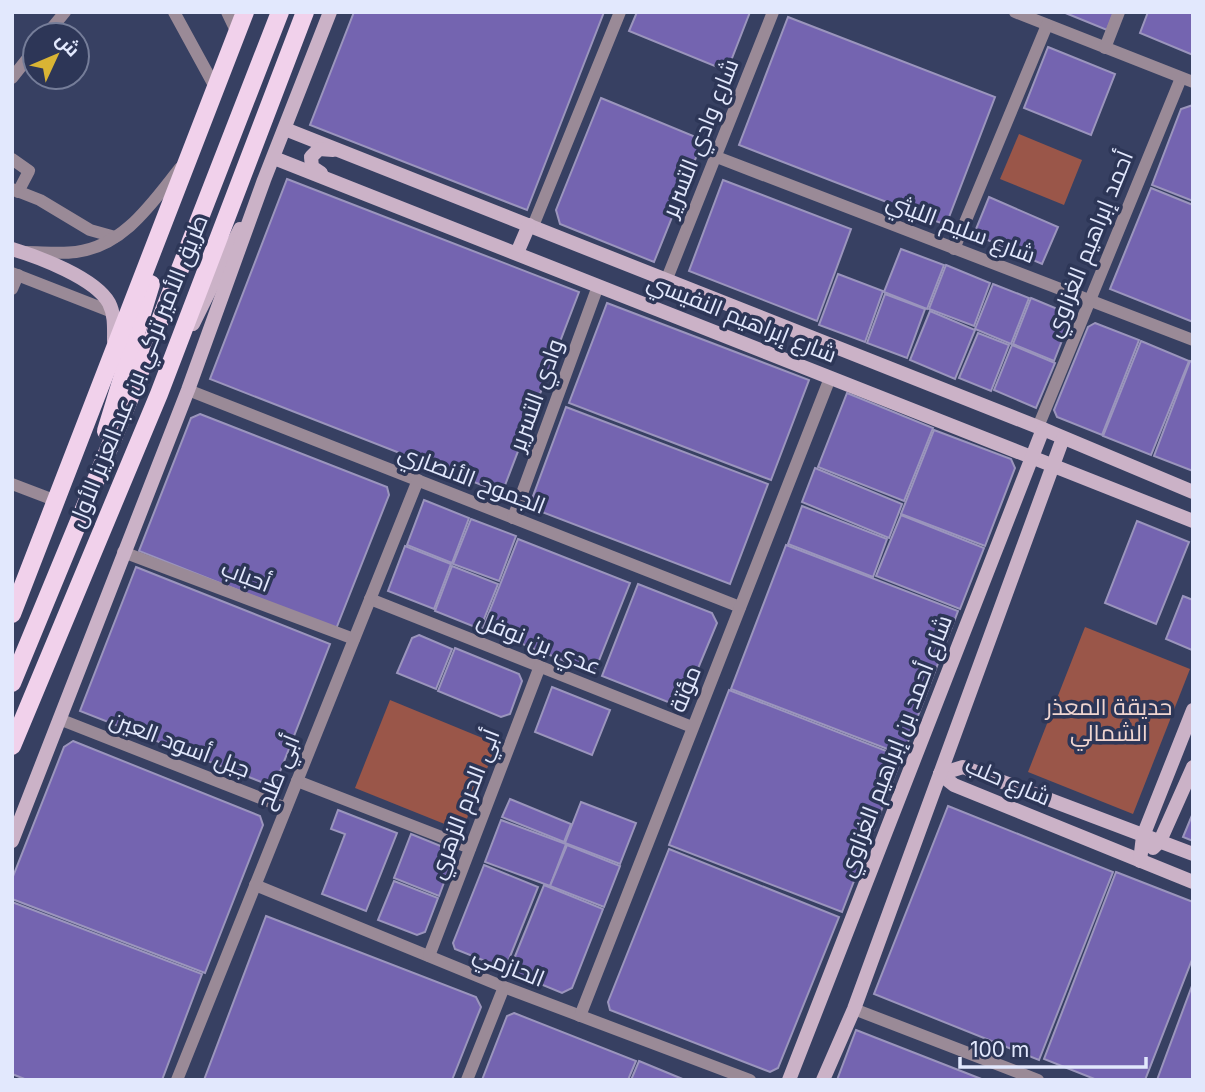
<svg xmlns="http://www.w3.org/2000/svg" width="1205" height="1092" font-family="Inter,Cairo,sans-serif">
<rect width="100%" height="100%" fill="#374062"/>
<g fill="#9a5649">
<path d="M1019 134 1082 160 1064 205 1000 179Z"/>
<path d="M1085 627 1190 669 1133 814 1028 772Z"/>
<path d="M390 700 497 744 462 831 355 788Z"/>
</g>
<g fill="#7464b0" stroke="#9b95bd" stroke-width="2">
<path d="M354 12H604L527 210 310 125Z"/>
<path d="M637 12H750L727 71 629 31Z"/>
<path d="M1063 12H1114L1107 30Z"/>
<path d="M1148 12H1193V55L1140 33Z"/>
<path d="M788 17 995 97 946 225 739 145Z"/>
<path d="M1048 47 1115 74 1091 135 1024 108Z"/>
<path d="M601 98 703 140 654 262 560 224 556 210Z"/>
<path d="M1193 105V201L1152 185 1181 109Z"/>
<path d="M287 179 579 292 502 493 210 379Z"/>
<path d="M723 180 851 229 817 321 689 271Z"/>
<path d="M1151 188 1193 205V322L1110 289Z"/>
<path d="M989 197 1058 227 1042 264 974 234Z"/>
<path d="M901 249 944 265 927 309 884 292Z"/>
<path d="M946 265 990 283 974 326 929 309Z"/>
<path d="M838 274 883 291 865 342 819 325Z"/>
<path d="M993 284 1029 298 1011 344 975 329Z"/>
<path d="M885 294 925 309 907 358 867 343Z"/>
<path d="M1031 298 1072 315 1054 361 1013 344Z"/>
<path d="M607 303 809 380 771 480 569 403Z"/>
<path d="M930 311 975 330 955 379 910 360Z"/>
<path d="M1095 323 1139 340 1102 435 1057 417 1054 410 1088 327Z"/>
<path d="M978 333 1009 345 991 391 959 378Z"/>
<path d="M1141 341 1189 361 1151 455 1103 436Z"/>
<path d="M1012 345 1055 363 1036 408 994 390Z"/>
<path d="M1190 361 1193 362V471L1154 456Z"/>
<path d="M847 393 933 428 904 501 818 467Z"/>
<path d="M566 407 768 484 730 584 529 507Z"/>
<path d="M200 414 387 487 389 495 336 629 139 551 191 418Z"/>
<path d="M934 430 1011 459 1015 468 985 546 901 514Z"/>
<path d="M815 468 902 504 889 538 802 502Z"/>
<path d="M424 500 469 518 452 563 407 545Z"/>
<path d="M802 506 887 539 873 577 788 544Z"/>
<path d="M901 515 984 548 960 609 876 576Z"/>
<path d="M471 519 516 536 499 581 453 564Z"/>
<path d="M1137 521 1189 542 1156 624 1105 603Z"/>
<path d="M518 539 630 583 594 673 483 628Z"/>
<path d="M786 545 958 611 903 755 731 689Z"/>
<path d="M405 546 451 564 434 609 388 591Z"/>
<path d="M452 566 498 584 480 629 435 611Z"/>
<path d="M136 567 330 644 274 787 80 711Z"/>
<path d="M638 584 712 613 717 623 684 702 673 704 602 676Z"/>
<path d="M1183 596 1193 600 1192 650 1166 639Z"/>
<path d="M419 635 452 649 436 689 397 673 412 638Z"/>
<path d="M455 648 519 674 522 681 510 714 501 717 438 691Z"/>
<path d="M552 687 610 710 592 755 535 732Z"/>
<path d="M729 690 902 757 842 912 669 845Z"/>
<path d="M73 741 260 816 263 825 205 973 12 899V879L64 747Z"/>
<path d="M510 799 571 824 564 842 502 817Z"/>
<path d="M581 802 636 823 620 864 565 843Z"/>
<path d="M948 806 1113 872 1039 1060 874 994Z"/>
<path d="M338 810 397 833 366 911 322 894 345 834 331 829Z"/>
<path d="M1193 813V841L1183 837Z"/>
<path d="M501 820 566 844 550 886 485 862Z"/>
<path d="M411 834 448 849 452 861 439 896 394 878Z"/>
<path d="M567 845 620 866 604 907 550 886Z"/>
<path d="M669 849 839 917 778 1068 770 1072 610 1010 608 1002Z"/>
<path d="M484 865 538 887 505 969 455 949 453 943Z"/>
<path d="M1116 872 1193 902V957L1145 1080H1097L1044 1059Z"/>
<path d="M394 881 438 898 425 932 417 935 378 920Z"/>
<path d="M544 885 603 909 572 988 562 993 509 971Z"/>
<path d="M12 902 202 974 162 1080H27L12 1074Z"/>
<path d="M266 916 476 997 481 1007 452 1080H204Z"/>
<path d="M1193 983V1080H1157Z"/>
<path d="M514 1013 636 1061 628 1080H482L507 1016Z"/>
<path d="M856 1030 984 1080H837Z"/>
<path d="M639 1061 685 1080H631Z"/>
</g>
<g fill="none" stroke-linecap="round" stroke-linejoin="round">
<g stroke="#9a8a97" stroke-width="12">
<path d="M174 12 215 87"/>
<path d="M227 12 237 33"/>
<path d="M1015 12 1193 82"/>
<path d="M46 35 65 12"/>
<path d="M1105 48 1119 12"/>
<path d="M12 78 35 49"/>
<path d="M714 156 1193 340"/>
<path d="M12 159 29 171 18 192"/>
<path d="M12 189 40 200 90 230 115 237"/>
<path d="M533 226 620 12"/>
<path d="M954 249 1047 25"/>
<path d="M26 252C42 252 60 254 76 252 124 246 152 203 180 168"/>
<path d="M12 273 112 312"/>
<path d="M666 281 773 12"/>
<path d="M12 289 18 275"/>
<path d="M188 390 740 607"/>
<path d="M1038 427 1181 78"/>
<path d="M12 484 54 500"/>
<path d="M513 518 598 286"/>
<path d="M123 552 354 639"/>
<path d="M370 599 692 727"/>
<path d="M59 719 286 808"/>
<path d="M297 781 470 848"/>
<path d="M255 885 504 987 750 1080"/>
<path d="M429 956 540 666"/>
<path d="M854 1009 1038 1080"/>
<path d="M580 1016 830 378"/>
<path d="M177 1080 418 480"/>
<path d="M467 1080 504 987"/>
</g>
<g stroke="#cbb2c7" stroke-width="14">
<path d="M285 129 1043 429 1193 492"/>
<path d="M274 158 1193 521"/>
<path d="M321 173 312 167 311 157 319 149 333 150"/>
<path d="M12 249C39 257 95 278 109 303 115 315 114 328 114 341"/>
<path d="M517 253 529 225"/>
<path d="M193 324 240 229"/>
<path d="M940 774 954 785 1193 882"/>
<path d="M940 774 963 767 1193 854"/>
<path d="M12 841 188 390 264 180 330 12"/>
<path d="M1153 848 1160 841 1193 767"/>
<path d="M1140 861 1143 836 1193 710"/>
<path d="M789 1080 1043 429"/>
<path d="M823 1080 854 1009 1063 438"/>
</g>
<g stroke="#f1d1eb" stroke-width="18">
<path d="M106 431 151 284"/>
<path d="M12 614 245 12"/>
<path d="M12 683 131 395 280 12"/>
<path d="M12 746 159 394 305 12"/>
</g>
</g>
<g text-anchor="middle" stroke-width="7" stroke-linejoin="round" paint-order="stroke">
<g font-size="23" fill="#e2e8fd" stroke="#2d3657">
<text transform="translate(700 138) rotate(-68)" y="8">شارع وادي التسرير</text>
<text transform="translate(961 228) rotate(21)" y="8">شارع سليم الليثي</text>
<text transform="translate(1089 244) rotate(-68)" y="8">أحمد إبراهيم الغزاوي</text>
<text transform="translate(742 318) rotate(22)" y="8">شارع إبراهيم النفيسي</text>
<text transform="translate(138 371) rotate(-68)" y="8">طريق الأمير تركي بن عبدالعزيز الأول</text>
<text transform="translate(536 395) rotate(-70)" y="8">وادي التسرير</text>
<text transform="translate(472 479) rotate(21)" y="8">الجموح الأنصاري</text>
<text transform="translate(246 576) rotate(21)" y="8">أحباب</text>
<text transform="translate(539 643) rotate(22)" y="8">عدي بن نوفل</text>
<text transform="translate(685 689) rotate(-68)" y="8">مؤتة</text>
<text transform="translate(180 744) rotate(21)" y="8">جبل أسود العين</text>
<text transform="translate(895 746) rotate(-69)" y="8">شارع أحمد بن إبراهيم الغزاوي</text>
<text transform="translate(278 772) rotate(-68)" y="8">أبي طلح</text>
<text transform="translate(1008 781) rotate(23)" y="8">شارع حلب</text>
<text transform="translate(464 804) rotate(-69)" y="8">أبي الحرم الزهري</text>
<text transform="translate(509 966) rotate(22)" y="8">الحازمي</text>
</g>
<g font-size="23" fill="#f0d6d1" stroke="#2d3657">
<text x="1109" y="715">حديقة المعذر<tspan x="1109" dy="26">الشمالي</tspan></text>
</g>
</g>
<rect width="1205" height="1092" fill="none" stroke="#e2e8fd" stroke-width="28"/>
<g transform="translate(56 56) rotate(46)"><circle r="33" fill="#2d3657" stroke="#757d99" stroke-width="2"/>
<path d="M0-5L12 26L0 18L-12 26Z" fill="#d9b434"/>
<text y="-10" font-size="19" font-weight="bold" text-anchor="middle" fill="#e2e8fd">ش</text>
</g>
<path d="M960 1057v10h186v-10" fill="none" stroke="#e2e8fd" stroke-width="3.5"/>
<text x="970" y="1057" font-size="21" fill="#e2e8fd" stroke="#2d3657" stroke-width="5" paint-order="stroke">100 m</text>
</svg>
